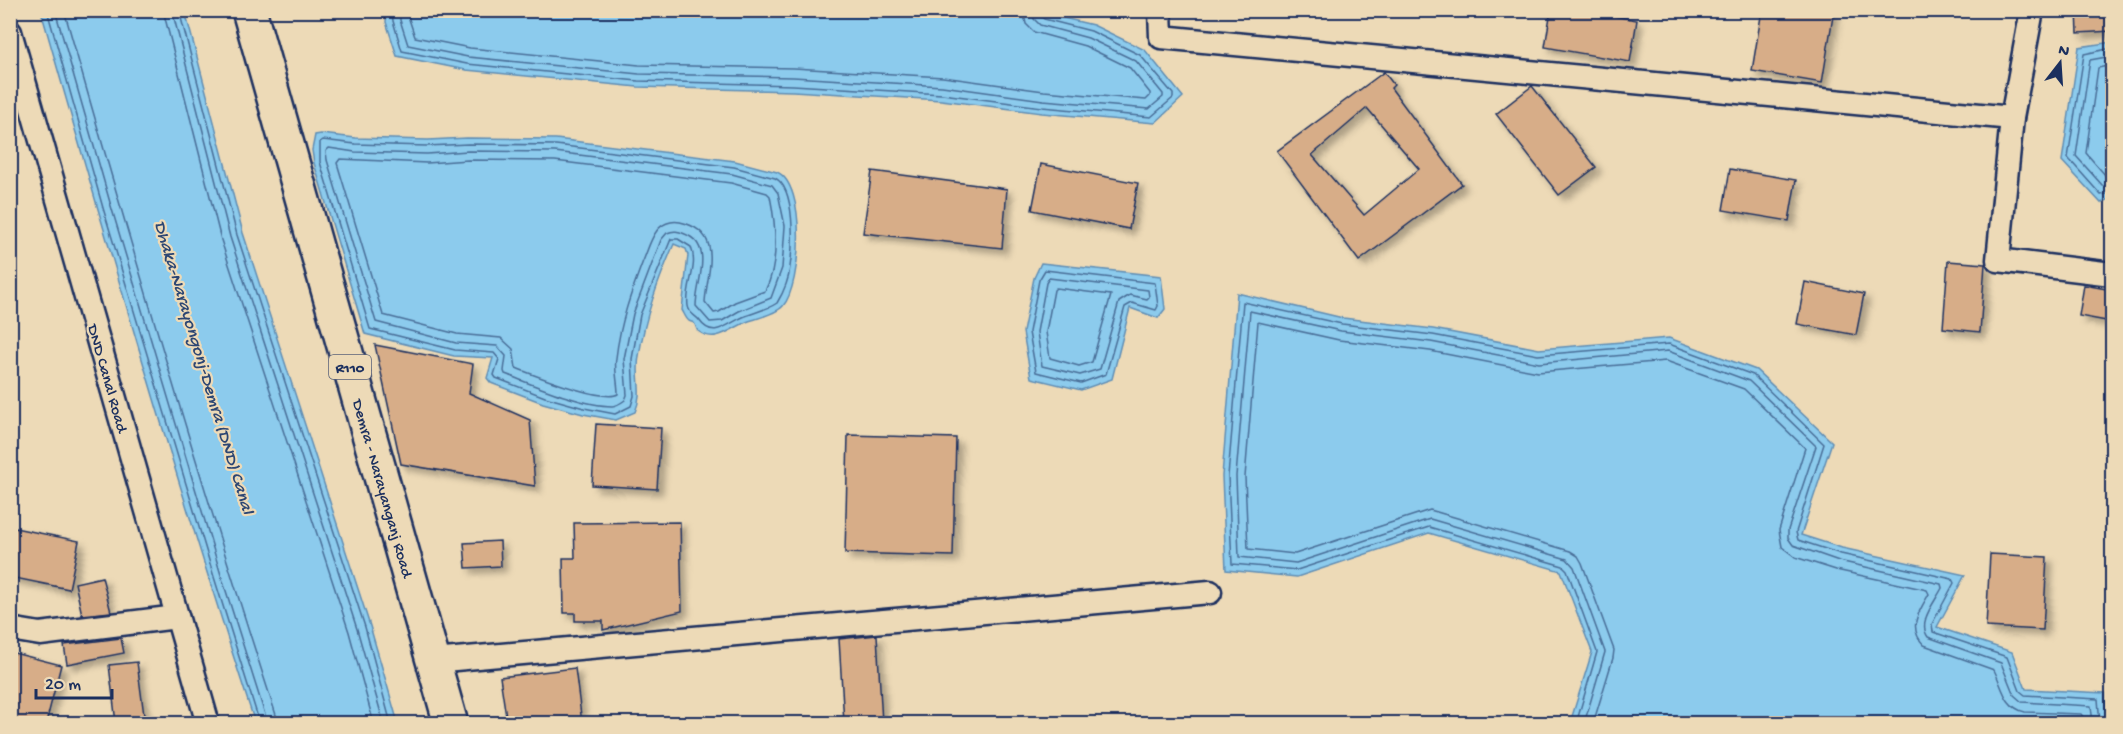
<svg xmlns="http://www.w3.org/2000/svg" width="2123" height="734" font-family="'Gochi Hand',sans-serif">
<defs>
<filter id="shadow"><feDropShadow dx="5.5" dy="5.5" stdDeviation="3" flood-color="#0004"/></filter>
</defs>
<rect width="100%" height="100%" fill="#eddab7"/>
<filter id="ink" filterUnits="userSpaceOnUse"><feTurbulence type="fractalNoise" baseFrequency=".0167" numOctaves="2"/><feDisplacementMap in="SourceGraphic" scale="12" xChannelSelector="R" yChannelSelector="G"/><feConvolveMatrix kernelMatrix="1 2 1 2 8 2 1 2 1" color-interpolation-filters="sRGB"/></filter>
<g filter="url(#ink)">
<g fill="#8ccbed" stroke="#5f8db4" stroke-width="1.5">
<path d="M387 10 1034 11 1093 25 1145 50 1183 97 1155 123 1042 113 941 100 793 91 638 87 466 70 397 56 386 22Z"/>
<path d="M41 11H185L243 233 370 626 398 723H255C178 487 109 249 41 11Z"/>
<path d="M2112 42V198L2101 203 2062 161 2079 47Z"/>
<path d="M321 134 356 138 428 140 467 138 556 139 735 161 777 172C807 185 802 284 783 306 776 314 758 318 749 321 732 327 716 345 698 331 696 329 696 325 694 323 693 322 691 322 689 321 686 319 684 313 682 310L688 255 686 249 674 244C658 281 645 316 639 356 635 377 644 391 635 412L616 420 583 414 543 403 491 383 487 378 493 358 454 356 365 334 314 163 312 150 315 135Z"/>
<path d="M1041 263 1161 276 1165 309 1158 318 1130 308 1112 379 1081 390 1031 378 1023 332 1034 278Z"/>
<path d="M1237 293 1343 318 1433 329 1539 349 1669 338 1756 370 1832 442 1801 535 1842 548 1965 575 1937 627 2012 652 2026 689 2105 693 2106 723H1570L1592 652 1561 571 1429 533 1297 577 1226 570 1222 476Z"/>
</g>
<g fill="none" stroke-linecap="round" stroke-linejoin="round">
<g stroke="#486d97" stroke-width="1.5">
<path d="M47 10 103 208 214 577 260 724"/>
<path d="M55 10 111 206 221 575 268 724"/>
<path d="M64 10C131 246 200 481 276 715L277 724"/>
<path d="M163 10 221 240 349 632 374 724"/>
<path d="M172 10 230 237 357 629 384 724"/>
<path d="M179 10 237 235 365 627 391 724"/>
<path d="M392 10 393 21 402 51 467 64 638 81 793 85 942 94 1042 107 1151 117 1173 98V94L1140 55 1091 31 1044 19 1040 16 1039 10"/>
<path d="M400 10V20L408 45 468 57 639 74 793 77 942 86 1043 100 1149 109 1163 97V94L1136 61 1088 38 1040 25 1034 19 1032 10"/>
<path d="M409 10V19L415 37 470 48 639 65 794 68 943 77 1044 91 1146 100 1150 96V93L1130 68 1085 46 1034 32 1026 24 1023 10"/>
<path d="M2112 48 2084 54 2068 158 2101 195 2112 193"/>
<path d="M2112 56 2090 60 2076 156 2103 186 2112 185"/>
<path d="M2112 65 2098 68 2086 153 2106 176H2112"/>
<path d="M323 140 355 144 427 146 468 144 556 145 734 167 775 178C796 188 793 247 790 267 789 279 783 293 777 303 767 310 754 312 743 317 727 324 713 340 699 320 695 315 689 314 688 306 685 286 699 267 691 247L678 239H671L640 315 632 359 634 396 631 406 615 414 584 408 545 397 496 378 494 375 499 359 494 353 455 350 370 329 320 162V142Z"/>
<path d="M329 148 355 152 427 154 468 151 555 152 732 174 772 185 778 193 785 226 782 268 771 298 739 311 722 321 710 322 696 306C696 282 715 246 685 234 678 231 674 230 667 233L661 240 633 314 624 359 627 395 625 400C621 403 617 406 612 406 582 406 534 385 505 374L504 371 506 356 497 346 456 343 376 322 327 160 326 151Z"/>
<path d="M340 159 427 163 468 160 555 161 731 183 767 193 770 196C776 226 780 263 765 291L735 302 719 312 714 313 705 302C707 271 725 232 680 222 671 220 661 224 656 232 650 240 647 252 643 261 631 293 620 323 616 358 614 370 618 382 618 394 603 403 534 375 516 368L513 349 501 338 457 334 383 315 337 163Z"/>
<path d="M1045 270 1155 283 1158 306 1156 310 1132 303 1125 307 1106 374 1081 383 1036 372 1029 332 1039 280Z"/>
<path d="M1049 278 1148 290 1149 297 1147 299 1130 295 1119 302 1100 369 1080 375 1042 366 1037 332 1046 283Z"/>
<path d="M1056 288 1111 295 1092 362 1079 366 1050 358 1046 332 1054 290Z"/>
<path d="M1576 724 1597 652 1567 570 1563 566 1429 527 1297 570 1232 564 1228 476 1243 302 1342 324 1433 335 1538 355 1669 344 1753 375 1824 444 1796 532 1798 540 1841 554 1952 579 1954 583 1932 624 1933 632 2007 657 2020 691 2025 695 2098 699 2100 724"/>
<path d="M1584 724 1605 652 1574 567 1567 559 1430 519 1296 563 1239 557 1236 476 1250 311 1341 331 1431 342 1539 363 1668 351 1749 381 1816 446 1788 530V538L1793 545 1839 561 1941 584 1942 588C1935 602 1917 622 1928 637L2001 663 2014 695 2022 702 2091 706 2093 724"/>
<path d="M1593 724 1613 658 1614 650 1582 563 1578 556 1570 551 1430 510 1295 554 1248 549 1245 477 1258 322 1339 340 1430 351 1538 372 1666 361 1744 389 1805 448 1779 530 1782 547 1795 557 1836 570 1927 590 1929 594C1919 611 1907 628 1924 645L1994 670C2003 687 2004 707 2025 712L2081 714 2083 717 2084 724"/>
</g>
</g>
<g fill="#d7ad88" stroke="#1b2f5e" stroke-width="1.5" fill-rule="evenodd" filter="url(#shadow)">
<path d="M1551 10H1578L1637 20 1630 62 1545 47Z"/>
<path d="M1762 10H1834L1822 83 1752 71Z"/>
<path d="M2077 10H2112V31L2078 33Z"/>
<path d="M1384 72 1394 85 1391 88 1462 184 1359 261 1277 151ZM1367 108 1419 169 1364 215 1312 155Z"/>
<path d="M1532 86 1596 167 1559 195 1496 114Z"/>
<path d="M1041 164 1138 183 1129 229 1032 210Z"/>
<path d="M1730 169 1796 180 1789 221 1723 210Z"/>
<path d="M872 171 1007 189 1002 248 863 233Z"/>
<path d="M1948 261 1985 264 1980 332 1943 328Z"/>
<path d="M1805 282 1864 294 1856 335 1797 324Z"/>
<path d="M2084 285 2112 290V322L2079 316Z"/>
<path d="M375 345 473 364 469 393 530 420 535 486 401 464Z"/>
<path d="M596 424 661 428 657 489 592 485Z"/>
<path d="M848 435 956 438 953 556 845 553Z"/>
<path d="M680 522 682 611 603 630V621H575V613H564L563 558H575L574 523Z"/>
<path d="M15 528 79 541 69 589 10 577V552Z"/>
<path d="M500 541 501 566 466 568 464 543Z"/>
<path d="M1990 554 2047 557 2043 630 1986 627Z"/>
<path d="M102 577 111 612 82 615 75 583Z"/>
<path d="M877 635 882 723H844L839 639Z"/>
<path d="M121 638 124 653 67 664 64 645Z"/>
<path d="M10 652 61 665 46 723H10Z"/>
<path d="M137 662 145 723H116L109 665Z"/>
<path d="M575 668 582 723H507L500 677Z"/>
</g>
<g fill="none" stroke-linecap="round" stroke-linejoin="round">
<defs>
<g id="minor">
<path d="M1160 10 1161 37 2012 118"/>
<path d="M2032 10 2012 118 1998 260 2112 274"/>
<path d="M10 32 208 724"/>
<path d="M10 629 40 634 177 617"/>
<path d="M433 661 1210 592"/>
</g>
<path id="primary" d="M249 10 451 724"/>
</defs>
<use href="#minor" stroke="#1b2f5e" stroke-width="27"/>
<use href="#primary" stroke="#1b2f5e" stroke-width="38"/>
<use href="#minor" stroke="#eddab7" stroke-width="22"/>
<use href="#primary" stroke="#eddab7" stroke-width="33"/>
</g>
</g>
<g text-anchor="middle" stroke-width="4.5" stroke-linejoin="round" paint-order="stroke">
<rect fill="#eddab7" stroke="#5a6279" stroke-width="1.5" x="329" y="355" width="42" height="24" rx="4.5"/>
<g font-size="15" font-weight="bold" fill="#1b2f5e">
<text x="350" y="372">R110</text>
</g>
<g font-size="16" fill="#1b2f5e" stroke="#eddab7">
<text transform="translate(109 378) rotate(74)" y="6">DND Canal Road</text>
<text transform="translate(384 488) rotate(74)" y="6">Demra - Narayanganj Road</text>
</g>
<g font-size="18" font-style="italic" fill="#2c4673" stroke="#eddab7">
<text transform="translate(205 367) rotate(73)" y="6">Dhaka-Narayongonj-Demra (DND) Canal</text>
</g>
</g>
<rect width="2123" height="734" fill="none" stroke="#eddab7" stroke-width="36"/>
<rect x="18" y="18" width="2087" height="698" fill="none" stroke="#1b2f5e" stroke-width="2" filter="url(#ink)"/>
<g transform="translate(2060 63) rotate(17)" stroke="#eddab7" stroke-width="4.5" paint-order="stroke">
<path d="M0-4.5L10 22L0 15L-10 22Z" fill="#1b2f5e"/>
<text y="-9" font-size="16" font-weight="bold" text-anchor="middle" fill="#1b2f5e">N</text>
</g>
<path d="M36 689v9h76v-9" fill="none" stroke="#1b2f5e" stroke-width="3"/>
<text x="45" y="689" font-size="18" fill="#1b2f5e" stroke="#eddab7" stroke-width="4.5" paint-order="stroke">20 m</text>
</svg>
